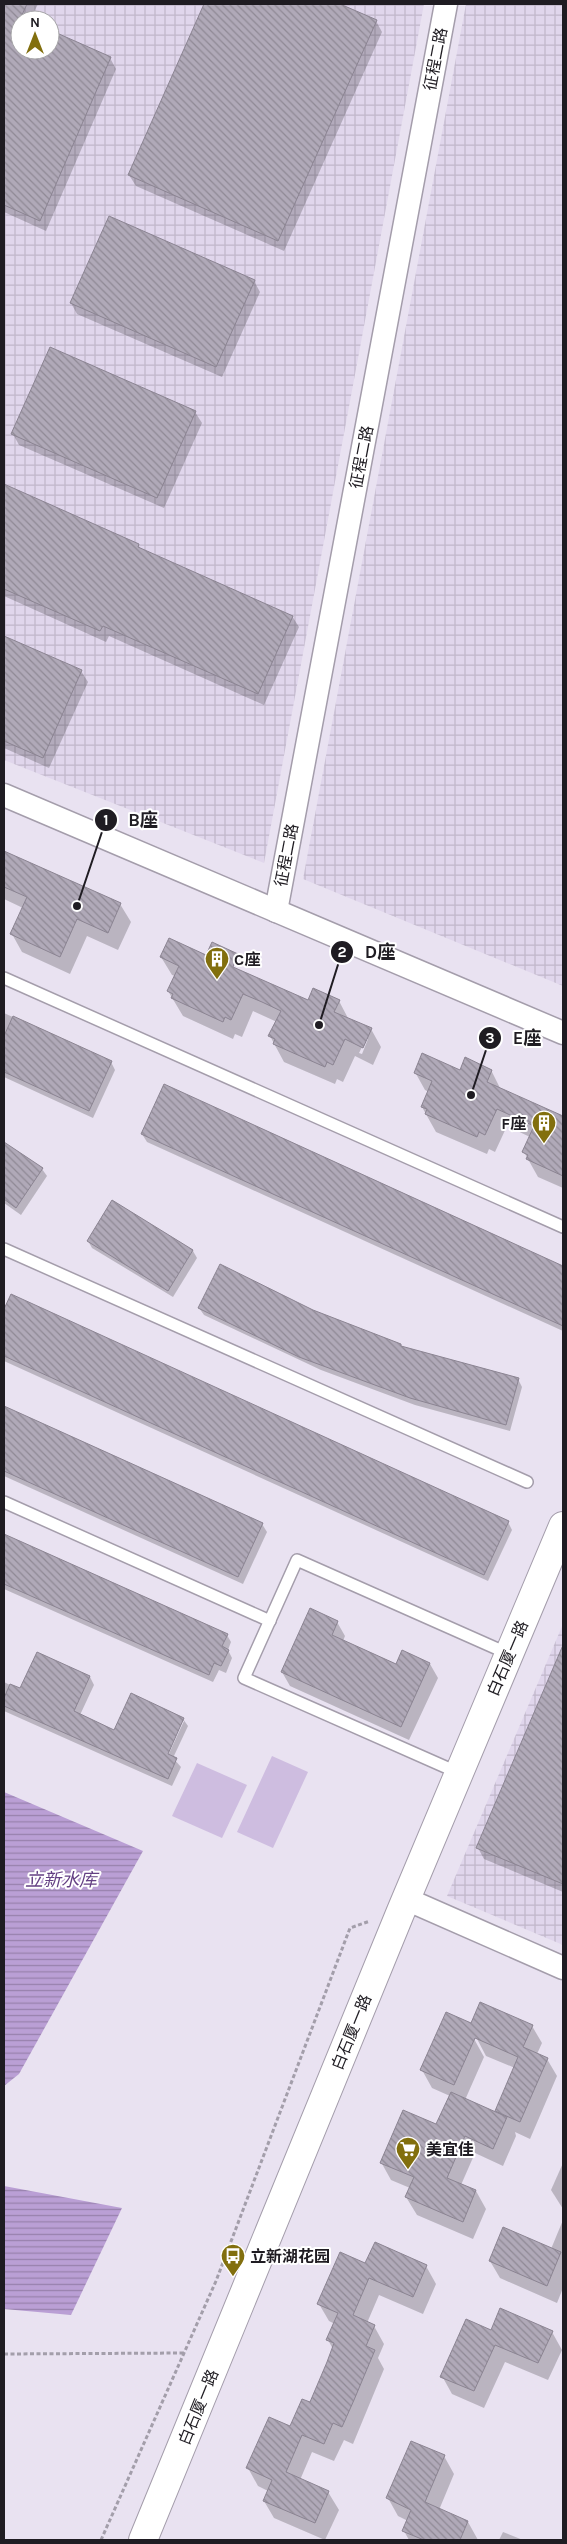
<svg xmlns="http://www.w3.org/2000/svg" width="567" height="2544" font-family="Karla,'Noto Sans SC',sans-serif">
<defs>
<pattern id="industrial-grid" width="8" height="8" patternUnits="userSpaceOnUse" patternTransform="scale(1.25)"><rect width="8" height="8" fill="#e0d6ec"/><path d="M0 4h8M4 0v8" fill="none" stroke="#c0b7ca"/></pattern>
<pattern id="water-rules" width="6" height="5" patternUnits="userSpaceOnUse" patternTransform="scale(1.25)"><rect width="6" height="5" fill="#ba9fd5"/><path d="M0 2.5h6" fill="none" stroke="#9781ac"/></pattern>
<pattern id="building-back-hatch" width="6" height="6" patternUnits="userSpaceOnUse" patternTransform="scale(1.25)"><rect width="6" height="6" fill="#b0a9b8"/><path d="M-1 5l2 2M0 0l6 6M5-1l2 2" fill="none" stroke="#8f8995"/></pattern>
</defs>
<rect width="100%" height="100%" fill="#e9e2f1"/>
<g fill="url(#industrial-grid)" fill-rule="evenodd">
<path d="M4 4H424L264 863 4 760ZM20 20H50V50H20Z"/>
<path d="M466 4H563V986L303 879Z"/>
<path d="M563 1624V1945L447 1896Z"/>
</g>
<g fill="#cebde0">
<path d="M272 1756 308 1772 273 1848 237 1832Z"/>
<path d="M197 1763 247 1785 222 1838 172 1816Z"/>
</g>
<g fill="url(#water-rules)">
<path d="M4 1792 143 1851 19 2074 4 2086Z"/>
<path d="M4 2186 122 2208 71 2315 4 2309Z"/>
</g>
<g fill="#0003" fill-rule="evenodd">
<path d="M4 4H38L30 20H20V50H50V32L110 58 116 69 46 231 4 212Z"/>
<path d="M205 4H337L376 21 382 32 284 251 136 186 129 175Z"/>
<path d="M254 281 260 292 222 377 77 314 71 303Z"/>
<path d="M195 412 202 423 164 508 19 445 13 434Z"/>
<path d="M4 486 138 545 142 550 292 616 299 627 264 705 109 636 106 642 4 596Z"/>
<path d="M4 637 81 671 88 682 49 768 4 748Z"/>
<path d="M4 852 120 904 131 922 118 950 87 936 70 974 22 952 12 934 23 908 4 899Z"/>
<path d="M161 957 308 1002 339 1001 349 1020 371 1029 381 1047 373 1065 355 1056 343 1082 337 1079 335 1084 284 1062 270 1036 277 1022 253 1011 242 1037 235 1034 233 1039 183 1016 168 991 175 976 172 975ZM366 1039H368L362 1054 359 1053Z"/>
<path d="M4 1013 111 1062 115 1070 93 1118 4 1077Z"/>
<path d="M491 1070 501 1090 562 1117 563 1113V1188L538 1177 524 1152 530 1137 507 1126 495 1152 489 1149 487 1154 436 1132 422 1107 429 1092 425 1090 415 1072Z"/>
<path d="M165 1086 563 1267V1331L147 1142 142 1134Z"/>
<path d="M4 1143 42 1169 47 1176 21 1215 4 1203Z"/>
<path d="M113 1202 193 1251 197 1258 173 1297 92 1248 88 1241Z"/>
<path d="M11 1296 508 1522 512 1530 488 1581 4 1361V1312Z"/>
<path d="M199 1308 312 1311 401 1345 402 1348 518 1379 522 1387 510 1431 415 1405 321 1370 204 1315Z"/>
<path d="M4 1407 262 1524 267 1532 243 1584 4 1476Z"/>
<path d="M4 1535 227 1635 231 1642 228 1650 232 1658 226 1673 219 1670 213 1682 4 1589Z"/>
<path d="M337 1622 345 1636 343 1641 397 1666 430 1664 438 1678 409 1740 290 1686 282 1672Z"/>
<path d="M563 1648V1892L484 1859 478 1848Z"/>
<path d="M37 1653 90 1677 94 1685 80 1715 115 1731 183 1719 188 1726 173 1758 181 1767 172 1786 4 1711V1682L20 1690ZM181 1721H184L166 1760 164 1759Z"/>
<path d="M472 2025 532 2026 542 2043 537 2054 547 2059 557 2076 530 2139 515 2132 516 2136 503 2166 475 2153 461 2185 476 2191 486 2209 473 2239 417 2215 406 2197 410 2188 391 2180 381 2162 437 2125 450 2096 432 2088 422 2070ZM473 2037H476L486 2056 515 2068 496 2111 498 2114 465 2100 484 2057Z"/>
<path d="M563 2163V2209L551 2190Z"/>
<path d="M563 2220V2288L557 2303 500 2278 490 2261 551 2249Z"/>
<path d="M366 2265 426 2266 436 2284 423 2314 379 2295 367 2323 374 2326 384 2344 378 2358 384 2369 353 2444 344 2440 334 2461 312 2452 300 2480 328 2492 339 2510 325 2540 274 2518 264 2501 268 2491 258 2486 248 2468 290 2428 310 2404 333 2349 328 2340 335 2324 329 2321 319 2304Z"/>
<path d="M492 2331 552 2332 562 2350 548 2380 505 2362 484 2408 452 2394 442 2376Z"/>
<path d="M444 2456 454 2474 439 2510 468 2522 478 2540H409L404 2531 408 2521 398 2516 388 2498Z"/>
<path d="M503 2532 523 2540H499Z"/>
</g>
<g fill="url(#building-back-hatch)" stroke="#8b8492">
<path d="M4 4H27L21 17 26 20H20V50H50V30L111 57 40 221 4 205Z"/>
<path d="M204 4H340L377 20 278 241 128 175Z"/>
<path d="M109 216 255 280 216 367 70 303Z"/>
<path d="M50 347 196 411 157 498 11 434Z"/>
<path d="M4 484 139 544 138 547 293 616 258 694 103 626 100 631 4 589Z"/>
<path d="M4 636 82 670 43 758 4 741Z"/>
<path d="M4 851 121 903 108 933 77 919 60 957 10 934 27 897 4 887Z"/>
<path d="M169 938 206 955 212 942 238 954 233 967 308 1000 313 988 340 1000 334 1012 372 1028 363 1048 345 1039 333 1065 327 1062 325 1067 273 1044 275 1039 268 1036 281 1011 262 1002 243 994 231 1020 225 1017 223 1022 171 998 173 994 167 991 179 966 160 957Z"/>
<path d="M13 1016 112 1061 89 1111 4 1072V1036Z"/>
<path d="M422 1053 460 1070 465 1057 492 1070 487 1082 563 1116V1176L526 1159 528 1155 522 1152 534 1126 497 1109 485 1135 479 1132 477 1137 425 1114 427 1109 421 1107 432 1081 414 1073Z"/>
<path d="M164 1084 563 1266V1326L141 1134Z"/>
<path d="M4 1142 43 1168 16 1208 4 1199Z"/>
<path d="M112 1200 193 1250 168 1291 87 1241Z"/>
<path d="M220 1264 313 1310 401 1344V1346L519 1378 506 1425 410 1398 299 1357 198 1308Z"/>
<path d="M11 1294 509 1521 484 1575 4 1356V1309Z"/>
<path d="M4 1406 263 1523 238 1577 4 1471Z"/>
<path d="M4 1534 228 1634 222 1646 229 1650 221 1666 214 1663 209 1675 4 1584Z"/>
<path d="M310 1608 338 1621 332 1635 396 1664 402 1650 430 1663 401 1727 281 1672Z"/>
<path d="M563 1645V1884L476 1848Z"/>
<path d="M37 1652 90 1676 74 1711 114 1730 131 1693 184 1718 168 1754 177 1758 168 1779 4 1706V1698L10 1684 20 1688Z"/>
<path d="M480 2002 533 2025 523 2047 548 2058 520 2122 495 2111 518 2057 475 2038 454 2085 420 2070 446 2012 471 2023Z"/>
<path d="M451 2092 507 2117 493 2149 465 2136 447 2178 476 2190 463 2222 405 2197 414 2177 380 2163 403 2110 436 2124Z"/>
<path d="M503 2227 561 2252 547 2286 489 2261Z"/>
<path d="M375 2242 427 2265 413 2297 369 2278 353 2315 375 2325 366 2346 375 2350 354 2400 342 2427 333 2423 324 2444 302 2435 286 2472 329 2491 315 2523 263 2501 272 2480 246 2468 269 2417 290 2426 302 2399 310 2402 327 2362 334 2343 326 2340 338 2313 317 2304 340 2252 365 2263Z"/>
<path d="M500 2308 553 2331 538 2363 495 2345 474 2391 440 2377 466 2319 491 2330Z"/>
<path d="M411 2441 445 2455 425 2502 468 2521 460 2540H424L402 2531 411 2510 386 2498Z"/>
</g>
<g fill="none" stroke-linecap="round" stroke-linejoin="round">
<defs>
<g id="lane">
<path d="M4 978 563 1227"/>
<path d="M4 1249 527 1482"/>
<path d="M4 1502 270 1621"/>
<path d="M459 1773 244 1678 297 1560 509 1654"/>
</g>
<g id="street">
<path d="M4 795 563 1033"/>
<path d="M276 911 446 4"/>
<path d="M406 1899 563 1968"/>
</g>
<path id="secondary" d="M143 2540 401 1911 563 1526"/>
</defs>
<use href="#lane" stroke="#a49dab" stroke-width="14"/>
<use href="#street" stroke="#a49dab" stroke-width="25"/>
<use href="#secondary" stroke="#a49dab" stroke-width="30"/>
<g stroke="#a39eaa" stroke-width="3" stroke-dasharray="4 2.5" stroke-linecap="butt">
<path d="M4 2354 184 2353"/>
<path d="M101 2540 216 2281 350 1928 370 1921"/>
</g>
<use href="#lane" stroke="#fff" stroke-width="11"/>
<use href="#street" stroke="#fff" stroke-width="22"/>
<use href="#secondary" stroke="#fff" stroke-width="28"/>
</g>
<defs>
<symbol id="building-pin" viewBox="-11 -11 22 30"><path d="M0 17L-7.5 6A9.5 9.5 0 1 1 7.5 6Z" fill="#826f0e" stroke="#fff"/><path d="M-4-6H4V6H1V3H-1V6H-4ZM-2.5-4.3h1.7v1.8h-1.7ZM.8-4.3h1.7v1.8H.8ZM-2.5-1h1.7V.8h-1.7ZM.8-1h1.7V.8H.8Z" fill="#fff"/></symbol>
<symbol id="supermarket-pin" viewBox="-11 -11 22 30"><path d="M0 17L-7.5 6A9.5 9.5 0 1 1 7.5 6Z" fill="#826f0e" stroke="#fff"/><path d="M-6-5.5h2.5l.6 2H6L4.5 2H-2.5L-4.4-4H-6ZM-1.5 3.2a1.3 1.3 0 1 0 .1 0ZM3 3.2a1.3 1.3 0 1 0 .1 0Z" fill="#fff"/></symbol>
<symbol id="bus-pin" viewBox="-11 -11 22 30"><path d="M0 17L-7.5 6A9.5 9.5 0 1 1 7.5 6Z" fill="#826f0e" stroke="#fff"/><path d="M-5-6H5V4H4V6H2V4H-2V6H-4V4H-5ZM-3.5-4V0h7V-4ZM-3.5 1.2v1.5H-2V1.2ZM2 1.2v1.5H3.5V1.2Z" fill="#fff"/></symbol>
</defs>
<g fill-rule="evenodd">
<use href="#building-pin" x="203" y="945" width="28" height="38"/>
<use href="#building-pin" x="530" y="1109" width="28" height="38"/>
<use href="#supermarket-pin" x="394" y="2135" width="28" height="38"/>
<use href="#bus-pin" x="219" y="2242" width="28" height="38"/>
</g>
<g text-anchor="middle" stroke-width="4" stroke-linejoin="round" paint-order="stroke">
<g font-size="16" fill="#1f1c22" stroke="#fff">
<text transform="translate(435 59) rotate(-79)" y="6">征程二路</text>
<text transform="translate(361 457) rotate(-79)" y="6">征程二路</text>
<text transform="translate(286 855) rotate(-79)" y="6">征程二路</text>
<text transform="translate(507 1658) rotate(-67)" y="6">白石厦一路</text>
<text transform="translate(351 2032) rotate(-68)" y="6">白石厦一路</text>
<text transform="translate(198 2407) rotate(-68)" y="6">白石厦一路</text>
</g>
<g font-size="16" font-weight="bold" fill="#1f1c22" stroke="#fff" text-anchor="start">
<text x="234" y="965">C座</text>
<text x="526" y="1129" text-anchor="end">F座</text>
<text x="426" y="2155">美宜佳</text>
<text x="250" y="2262">立新湖花园</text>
</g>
<g font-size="18" font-style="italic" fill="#644084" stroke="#fff">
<text x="61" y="1886">立新水库</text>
</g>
</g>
<path fill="none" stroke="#1f1c22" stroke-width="2" d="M77 906L106 820M319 1025L342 952M471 1095L490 1038"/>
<g fill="#1f1c22" stroke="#fff" stroke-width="2">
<circle cx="77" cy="906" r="5"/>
<circle cx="319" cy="1025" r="5"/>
<circle cx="471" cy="1095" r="5"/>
<circle cx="106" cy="820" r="12"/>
<circle cx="342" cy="952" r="12"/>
<circle cx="490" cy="1038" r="12"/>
</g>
<g font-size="15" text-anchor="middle" font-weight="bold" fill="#fff">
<text x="106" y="825">1</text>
<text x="342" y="957">2</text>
<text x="490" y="1043">3</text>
</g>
<g font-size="18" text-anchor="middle" font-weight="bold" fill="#1f1c22" stroke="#fff" stroke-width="4" stroke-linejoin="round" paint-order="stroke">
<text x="143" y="826">B座</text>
<text x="380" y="958">D座</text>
<text x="527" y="1044">E座</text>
</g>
<rect width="567" height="2544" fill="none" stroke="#1f1c22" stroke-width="10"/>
<g transform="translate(35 35)"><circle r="24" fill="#ffffff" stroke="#a5a4a7"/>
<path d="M0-4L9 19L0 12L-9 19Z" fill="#826f0e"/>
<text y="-8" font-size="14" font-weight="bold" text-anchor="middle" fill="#1f1c22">N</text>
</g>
</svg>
